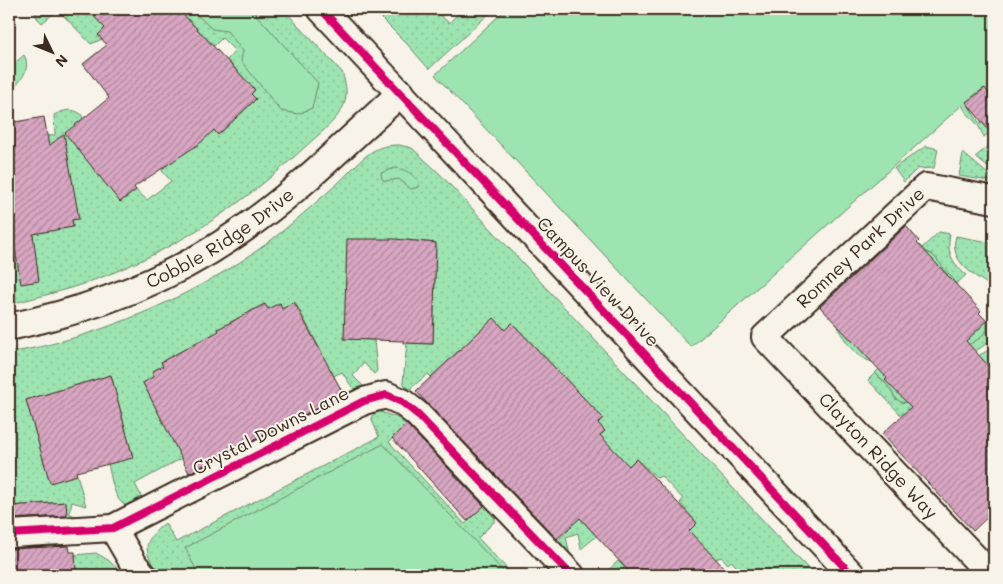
<svg xmlns="http://www.w3.org/2000/svg" width="1003" height="584" font-family="Mali,sans-serif">
<defs>
<pattern id="grass-dots" width="8" height="8" patternUnits="userSpaceOnUse" patternTransform="scale(1.25)"><rect width="8" height="8" fill="#9de4b1"/><path d="M2 2h.1M6 6h.1" fill="none" stroke="#88c498" stroke-width="1.8" stroke-linecap="round"/></pattern>
<pattern id="building-hatch" width="6" height="6" patternUnits="userSpaceOnUse" patternTransform="scale(1.25)"><rect width="6" height="6" fill="#d8a6c2"/><path d="M-1 1l2-2M0 6l6-6M5 7l2-2" fill="none" stroke="#b0879d"/></pattern>
</defs>
<rect width="100%" height="100%" fill="#f7f3e8"/>
<filter id="ink" filterUnits="userSpaceOnUse"><feTurbulence type="fractalNoise" baseFrequency=".02" numOctaves="2"/><feDisplacementMap in="SourceGraphic" scale="10" xChannelSelector="R" yChannelSelector="G"/><feConvolveMatrix kernelMatrix="1 2 1 2 8 2 1 2 1" color-interpolation-filters="sRGB"/></filter>
<g filter="url(#ink)">
<g fill="url(#grass-dots)" stroke="#6c8768">
<path d="M34 9H87L105 28 98 35 102 39 91 44 58 10 42 23 37 18Z"/>
<path d="M178 9H283L342 72C346 85 349 96 342 109 334 123 318 135 305 147 252 196 198 235 131 265 92 283 50 295 9 304V239L13 238 15 248 33 234 73 226 72 220 18 159 9 161V143L55 135 54 115C64 110 72 108 81 114L120 202 136 190 147 200 171 181 162 171 163 168 214 130 218 135 256 99 251 94 255 89 227 60 235 51 222 38 214 46Z"/>
<path d="M372 9H433L449 23 463 9H494L429 69 408 45Z"/>
<path d="M399 145 412 148 439 173 814 575H745L731 561 728 564 721 557 716 559 707 550 679 575H642L697 523 680 503 683 499 661 476 657 478 636 459 577 515 595 534 598 535 581 549 578 533 566 537 570 555 562 551 554 544 572 527 517 469 600 435 605 431 598 423 603 418 512 323 505 330 494 318 453 356 462 366 466 413 428 374 410 389 406 387 403 382 407 343 433 344 436 243 407 240 344 339 374 340 377 371 374 374 364 363 353 376 363 386 354 390 342 372 289 397 321 351 295 302 282 309 280 303 268 309 264 304 218 329 221 335 200 341 161 362 163 366 153 371 154 376 143 383 167 429 248 424 258 439C252 445 248 447 241 448L231 431 135 484 144 501C140 502 133 506 128 506 114 504 111 475 108 464L133 457 111 375 26 400 50 482 77 475 86 506 72 502 69 513 76 517 67 522 65 502 9 506V353C90 339 170 306 240 262 275 240 306 211 337 184 348 174 361 158 373 151 382 146 389 145 399 145Z"/>
<path d="M990 145 994 148V172L975 157Z"/>
<path d="M926 146 938 149 934 168 917 169 904 182 894 168Z"/>
<path d="M963 153 994 179V182L959 176Z"/>
<path d="M939 232 950 234C946 252 953 264 966 275L956 284 933 255 926 252 840 332 838 327Z"/>
<path d="M956 236 994 243V288C975 276 948 262 956 236Z"/>
<path d="M987 330 989 342 970 355 902 416 868 380 875 373 889 387 896 400 957 348 984 334Z"/>
<path d="M992 349 994 353V366L992 364 953 380C964 368 975 355 992 349Z"/>
<path d="M378 411 401 419 407 424 389 442 465 524 483 506 495 518V521L478 538 513 575H163C143 555 140 542 165 523L176 542 379 437 372 420V416Z"/>
<path d="M96 553 108 560 124 575H37L76 573 75 555Z"/>
<path d="M618 561 632 575H603Z"/>
</g>
<g fill="#9de4b1" stroke="#6c8768">
<path d="M191 9H251L318 83 312 108 298 114 281 111 241 61 243 51 227 31 212 29Z"/>
<path d="M506 9H994V89L989 93 984 88 966 102 980 124 983 123 990 132 984 137 978 125 966 112 962 105 691 347 435 75Z"/>
<path d="M24 55C32 68 20 84 9 91V66L10 67Z"/>
<path d="M395 168C405 169 413 174 419 182L418 187 411 189 399 179 385 181 382 179 381 173Z"/>
<path d="M926 252 933 255 954 280 956 284 955 286 946 277 948 275 938 265 936 267 872 362C854 356 850 347 840 332Z"/>
<path d="M987 321V330L980 338 968 345 908 402C896 405 894 393 887 385 884 380 879 377 875 373L879 369 971 336Z"/>
<path d="M383 444 507 575H199L185 548Z"/>
</g>
<g fill="url(#building-hatch)" stroke="#3b2a1e">
<path d="M87 9H178L255 90 251 94 256 99 218 135 214 130 199 144 134 187 136 190 120 202 65 133 109 98 83 64 107 45 98 35 105 28Z"/>
<path d="M985 88 994 100V137L966 102Z"/>
<path d="M44 117 49 146 64 134 79 219 72 220 73 227 33 234 39 281 21 284 13 238 9 239V123Z"/>
<path d="M906 226 919 241 917 243 981 311 979 313 987 321 966 341 994 372V511L973 531 882 434 911 407 885 380 887 378 820 307Z"/>
<path d="M347 239H395L436 243 433 344 404 343V341L344 339Z"/>
<path d="M294 302 344 395 189 473 143 383 154 376 153 371 163 366 161 362 219 331 218 329 265 304 268 309 280 303 282 309Z"/>
<path d="M494 318 505 330 512 323 603 418 598 423 605 431 600 435 629 466 636 459 697 523 689 531 731 575H632L580 518 557 539 427 403 416 391Z"/>
<path d="M111 375 133 458 76 472 77 475 50 483 26 400Z"/>
<path d="M406 424 484 506 467 521 392 438Z"/>
<path d="M66 502 67 516 9 519V506Z"/>
<path d="M69 546 70 552H75L76 573 9 575V549Z"/>
</g>
<g fill="none" stroke-linecap="round" stroke-linejoin="round">
<defs>
<g id="minor">
<path d="M321 9 852 575"/>
<path id="s1" d="M9 327C90 310 171 280 239 232 298 192 348 140 401 93"/>
<path d="M113 528 135 566 143 575"/>
<path d="M9 534 113 528 364 401 386 395 402 402 417 414 571 575"/>
<path id="s2" d="M991 575 765 337 926 187 994 200"/>
</g>
</defs>
<use href="#minor" stroke="#3b2a1e" stroke-width="30"/>
<use href="#minor" stroke="#f7f3e8" stroke-width="26"/>
<defs>
<g id="cycleway">
<path d="M321 9 852 575"/>
<path d="M9 534 113 528 364 401 386 395 402 402 417 414 571 575"/>
</g>
</defs>
<use href="#cycleway" stroke="#f7f3e8" stroke-width="11"/>
<use href="#cycleway" stroke="#d6006c" stroke-width="8"/>
</g>
</g>
<g text-anchor="middle" stroke-width="4" stroke-linejoin="round" paint-order="stroke">
<g font-size="18" fill="#3b2a1e" stroke="#f7f3e8">
<text dy="6" stroke="none"><textPath href="#s1" startOffset="231">Cobble Ridge Drive</textPath></text>
<text dy="6" stroke="none"><textPath href="#s2" startOffset="459">Romney Park Drive</textPath></text>
<text transform="translate(598 282) rotate(47)" y="6">Campus View Drive</text>
<text transform="translate(271 431) rotate(-27)" y="6">Crystal Downs Lane</text>
<text transform="translate(878 456) rotate(47)" y="6">Clayton Ridge Way</text>
</g>
</g>
<rect width="1003" height="584" fill="none" stroke="#f7f3e8" stroke-width="30"/>
<rect x="15" y="15" width="973" height="554" fill="none" stroke="#3b2a1e" stroke-width="2" filter="url(#ink)"/>
<g transform="translate(52 52) rotate(133)" stroke="#f7f3e8" stroke-width="4" paint-order="stroke">
<path d="M0-4L9 19L0 12L-9 19Z" fill="#3b2a1e"/>
<text y="-8" font-size="14" font-weight="bold" text-anchor="middle" fill="#3b2a1e">N</text>
</g>
</svg>
